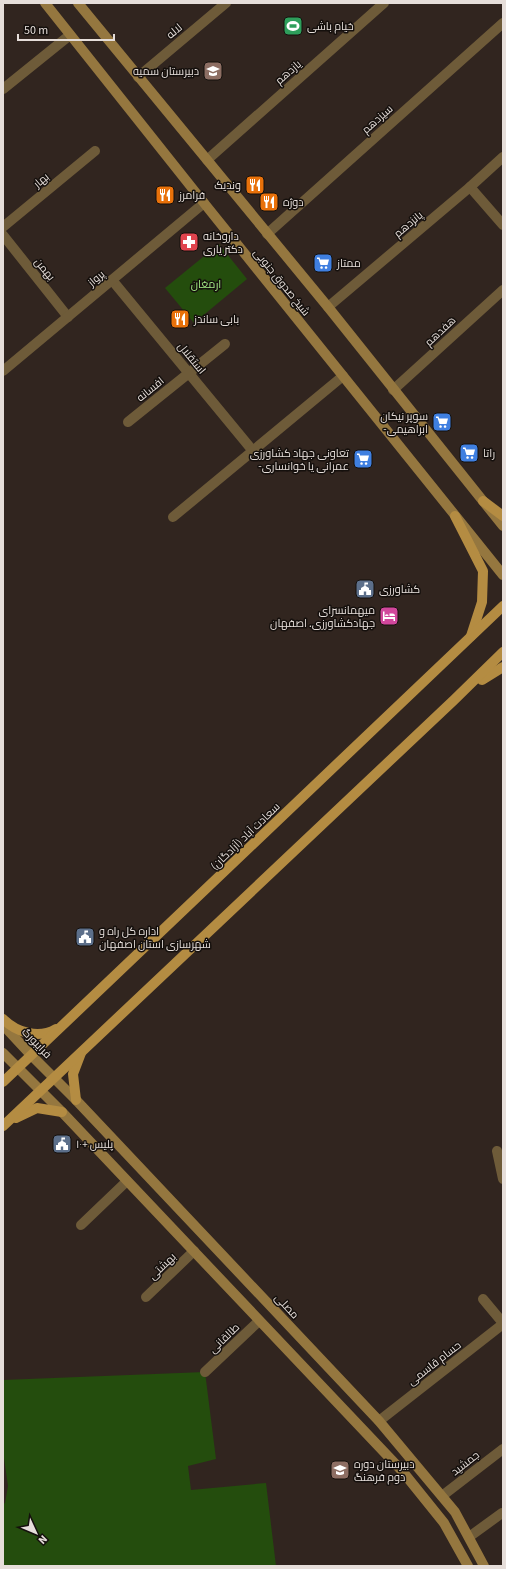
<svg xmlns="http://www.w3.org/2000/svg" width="506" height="1569" font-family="'Source Sans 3',Cairo,sans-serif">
<rect width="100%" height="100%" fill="#31251f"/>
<g fill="#244d0d">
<path d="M219 244 247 279 194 323 165 288Z"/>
<path d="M205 1372 216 1459 188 1466 191 1490 266 1483 276 1566H3V1504L5 1503 8 1486 3 1451V1380Z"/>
</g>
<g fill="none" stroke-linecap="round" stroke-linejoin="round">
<g stroke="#6e5b39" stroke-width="10">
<path d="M138 77 226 3"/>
<path d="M3 89 70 35"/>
<path d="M207 160 384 3"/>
<path d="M470 187 503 225"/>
<path d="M3 227 95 151"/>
<path d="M267 234 503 23"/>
<path d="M3 235 68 317"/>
<path d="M112 280 253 451"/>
<path d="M328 307 470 187 503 157"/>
<path d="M3 371 204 203"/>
<path d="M393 390 503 290"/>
<path d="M128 422 225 344"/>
<path d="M173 517 343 376"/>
<path d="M497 1151 503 1179"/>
<path d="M81 1225 127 1181"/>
<path d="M146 1297 194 1251"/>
<path d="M483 1299 503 1323"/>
<path d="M205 1372 259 1321"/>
<path d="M379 1421 503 1324"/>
<path d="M442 1496 503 1449"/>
<path d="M469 1537 502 1513"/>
</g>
<g stroke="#95773f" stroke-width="10">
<path d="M45 3 204 203 503 575"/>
<path d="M78 3 328 307 503 526"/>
<path d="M3 1025 31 1055 76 1100 379 1421 455 1512 484 1566"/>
<path d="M3 1053 62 1112 403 1472 444 1523 468 1566"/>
</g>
<g stroke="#b48c42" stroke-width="10">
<path d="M483 501 503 516"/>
<path d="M455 516 483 571 482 602 471 636"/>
<path d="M482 680 503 667"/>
<path d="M3 1019C17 1033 39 1039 56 1029"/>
<path d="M3 1082 503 606"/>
<path d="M76 1100 73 1074 81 1053"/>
<path d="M16 1118 37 1108 62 1112"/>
<path d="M3 1126 454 700 503 652"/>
</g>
</g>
<defs>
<symbol id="stadium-square" viewBox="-11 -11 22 22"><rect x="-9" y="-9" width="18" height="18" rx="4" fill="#2e9e5b" stroke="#15100d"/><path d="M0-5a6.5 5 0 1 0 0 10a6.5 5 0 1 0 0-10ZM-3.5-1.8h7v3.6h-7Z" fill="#fff"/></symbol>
<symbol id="school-square" viewBox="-11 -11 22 22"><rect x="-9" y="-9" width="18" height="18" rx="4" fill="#8d6e63" stroke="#15100d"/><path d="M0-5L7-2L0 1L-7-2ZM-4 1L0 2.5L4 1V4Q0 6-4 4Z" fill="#fff"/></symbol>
<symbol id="restaurant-square" viewBox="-11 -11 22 22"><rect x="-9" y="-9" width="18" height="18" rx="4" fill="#e8710a" stroke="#15100d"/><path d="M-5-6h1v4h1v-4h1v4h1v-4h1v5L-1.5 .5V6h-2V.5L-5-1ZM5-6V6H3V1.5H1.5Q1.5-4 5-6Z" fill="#fff"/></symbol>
<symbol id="pharmacy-square" viewBox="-11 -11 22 22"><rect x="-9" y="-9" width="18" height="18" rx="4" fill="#e0444e" stroke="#15100d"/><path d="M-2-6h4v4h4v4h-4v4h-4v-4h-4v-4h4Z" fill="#fff"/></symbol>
<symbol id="supermarket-square" viewBox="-11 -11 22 22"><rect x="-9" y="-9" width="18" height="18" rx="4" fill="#3f7fe0" stroke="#15100d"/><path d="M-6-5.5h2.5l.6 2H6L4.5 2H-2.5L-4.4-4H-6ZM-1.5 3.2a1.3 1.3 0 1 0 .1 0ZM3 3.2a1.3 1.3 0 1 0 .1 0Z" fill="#fff"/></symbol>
<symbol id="civic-square" viewBox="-11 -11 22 22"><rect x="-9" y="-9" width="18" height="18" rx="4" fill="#5c6f8a" stroke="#15100d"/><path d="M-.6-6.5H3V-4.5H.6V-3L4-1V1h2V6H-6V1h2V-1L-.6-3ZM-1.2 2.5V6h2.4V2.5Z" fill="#fff"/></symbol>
<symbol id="hotel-square" viewBox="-11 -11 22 22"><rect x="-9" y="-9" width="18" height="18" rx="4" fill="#d1479c" stroke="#15100d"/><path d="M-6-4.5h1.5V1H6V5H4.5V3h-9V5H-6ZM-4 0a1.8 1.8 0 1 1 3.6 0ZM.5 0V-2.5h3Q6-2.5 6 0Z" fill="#fff"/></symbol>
</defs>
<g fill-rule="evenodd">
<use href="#stadium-square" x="282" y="15" width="22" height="22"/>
<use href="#school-square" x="202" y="60" width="22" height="22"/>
<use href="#restaurant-square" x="244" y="174" width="22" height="22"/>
<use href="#restaurant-square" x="154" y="184" width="22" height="22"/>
<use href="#restaurant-square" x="258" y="191" width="22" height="22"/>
<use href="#pharmacy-square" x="178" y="231" width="22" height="22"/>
<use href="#supermarket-square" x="312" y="252" width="22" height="22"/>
<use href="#restaurant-square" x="169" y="308" width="22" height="22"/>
<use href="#supermarket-square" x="431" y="411" width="22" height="22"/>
<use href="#supermarket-square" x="458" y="442" width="22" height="22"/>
<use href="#supermarket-square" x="352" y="448" width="22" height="22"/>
<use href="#civic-square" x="354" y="578" width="22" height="22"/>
<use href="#hotel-square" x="378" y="605" width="22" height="22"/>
<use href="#civic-square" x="74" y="926" width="22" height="22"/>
<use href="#civic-square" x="51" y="1133" width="22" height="22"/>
<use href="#school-square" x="329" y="1459" width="22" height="22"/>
</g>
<g text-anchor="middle" stroke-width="3" stroke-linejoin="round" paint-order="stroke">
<g font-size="11" fill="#e6deda" stroke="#15100d" text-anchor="start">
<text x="307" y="30">خیام باشی</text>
<text x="199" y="75" text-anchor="end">دبیرستان سمیه</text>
<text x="241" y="189" text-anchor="end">وندیک</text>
<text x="179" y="199">فرامرز</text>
<text x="283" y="206">دوژه</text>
<text x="203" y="240">داروخانه<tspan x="203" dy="13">دکتر یاری</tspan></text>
<text x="337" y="267">ممتاز</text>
<text x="194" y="323">بابی ساندز</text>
<text x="428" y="420" text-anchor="end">سوپر نیکان<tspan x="428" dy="13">-ابراهیمی</tspan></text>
<text x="349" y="457" text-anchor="end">تعاونی جهاد کشاورزی<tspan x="349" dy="13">-عمرانی یا خوانساری</tspan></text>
<text x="483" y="457">راتا</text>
<text x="379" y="593">کشاورزی</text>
<text x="375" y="614" text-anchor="end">میهمانسرای<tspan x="375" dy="13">جهادکشاورزی. اصفهان</tspan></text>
<text x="99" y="935">اداره کل راه و<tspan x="99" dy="13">شهرسازی استان اصفهان</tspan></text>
<text x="76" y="1148">پلیس +۱۰</text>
<text x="354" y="1468">دبیرستان دوره<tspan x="354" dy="13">دوم فرهنگ</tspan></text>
</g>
<g font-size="11" fill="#e6deda" stroke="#15100d">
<text transform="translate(174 31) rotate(-40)" y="4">لاله</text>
<text transform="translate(288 72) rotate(-41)" y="4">یازدهم</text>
<text transform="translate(377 119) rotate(-42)" y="4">سیزدهم</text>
<text transform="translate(41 180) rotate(-40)" y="4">بهار</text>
<text transform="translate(408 224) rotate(-40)" y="4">پانزدهم</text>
<text transform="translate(45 269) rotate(51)" y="4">بهمن</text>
<text transform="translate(96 278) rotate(-40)" y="4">پرواز</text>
<text transform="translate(282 282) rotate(51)" y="4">شیخ صدوق جنوبی</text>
<text transform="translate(440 331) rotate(-43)" y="4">هفدهم</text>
<text transform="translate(192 358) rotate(51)" y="4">استقلال</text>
<text transform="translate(150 389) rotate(-39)" y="4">افسانه</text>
<text transform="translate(245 836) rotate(-44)" y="4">سعادت آباد (آزادگان)</text>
<text transform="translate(37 1043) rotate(46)" y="4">فرایبورگ</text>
<text transform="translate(162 1266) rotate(-44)" y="4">بهشتی</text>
<text transform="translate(287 1306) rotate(47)" y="4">مصلی</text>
<text transform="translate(224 1338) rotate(-44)" y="4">طالقانی</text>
<text transform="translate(434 1363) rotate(-38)" y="4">حسام قاسمی</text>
<text transform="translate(465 1463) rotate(-38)" y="4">جمشید</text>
</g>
<g font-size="11" fill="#a2ea84" stroke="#15100d">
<text x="206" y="288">ارمغان</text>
</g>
</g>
<rect width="506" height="1569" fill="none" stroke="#e6deda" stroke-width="8"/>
<g transform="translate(36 1533) rotate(134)" stroke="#15100d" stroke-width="3" paint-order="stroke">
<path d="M0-3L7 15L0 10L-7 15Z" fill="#e6deda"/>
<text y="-6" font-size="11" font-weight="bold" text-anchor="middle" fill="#e6deda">N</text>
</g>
<path d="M18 34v6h96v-6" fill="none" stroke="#e6deda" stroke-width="2"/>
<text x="24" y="34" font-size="12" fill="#e6deda" stroke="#15100d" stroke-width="3" paint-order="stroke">50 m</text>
</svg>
